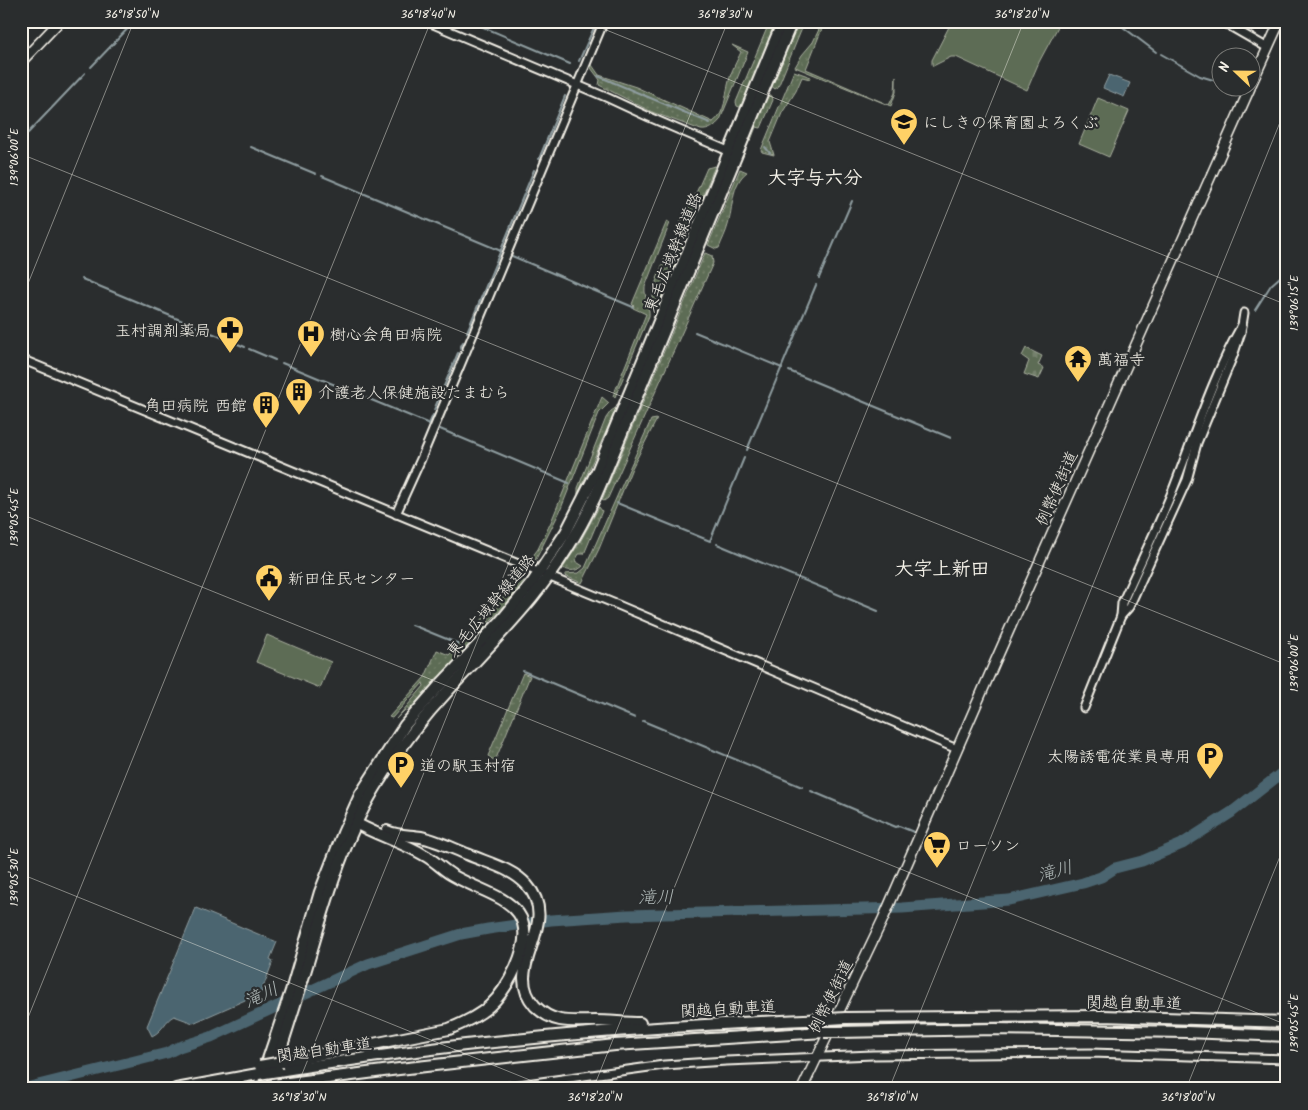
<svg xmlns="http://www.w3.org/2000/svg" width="1308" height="1110" font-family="Kalam,'Klee One',sans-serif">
<defs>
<pattern id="grass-dots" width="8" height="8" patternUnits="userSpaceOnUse" patternTransform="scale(1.25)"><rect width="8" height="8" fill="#5d6c54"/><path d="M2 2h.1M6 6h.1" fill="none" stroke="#75816d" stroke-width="1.8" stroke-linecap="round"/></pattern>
<pattern id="cemetery-stones" width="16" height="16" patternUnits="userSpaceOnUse" patternTransform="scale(1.25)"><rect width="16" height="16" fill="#5d6c54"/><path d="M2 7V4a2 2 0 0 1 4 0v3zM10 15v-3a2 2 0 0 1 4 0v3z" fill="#75816d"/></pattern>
</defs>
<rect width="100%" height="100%" fill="#2a2d2e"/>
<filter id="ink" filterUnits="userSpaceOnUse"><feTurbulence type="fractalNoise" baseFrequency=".02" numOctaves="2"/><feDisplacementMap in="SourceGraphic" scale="10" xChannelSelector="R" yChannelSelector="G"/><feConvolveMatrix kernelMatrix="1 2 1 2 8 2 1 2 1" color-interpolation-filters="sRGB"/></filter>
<g filter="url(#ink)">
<g fill="url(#grass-dots)" stroke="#a8ae9e">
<path d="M770 21H780L742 108 737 106 736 102Z"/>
<path d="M796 21H805L778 87 775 89 770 85Z"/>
<path d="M823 21H825L806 69 889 105 895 93 896 76V92L891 106 795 67 802 55 813 42Z"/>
<path d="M732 45 748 52 720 120C715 126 709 131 701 130L652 112 599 85 600 80 591 68 592 65 599 75 636 87 713 122C726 113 725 95 729 81 731 71 737 61 741 52Z"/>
<path d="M794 71 811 77 810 79 802 77 796 91 782 113 770 142 774 155 762 152 761 150Z"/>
<path d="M768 95 772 96 773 100 761 128 756 127 751 140 748 139 766 96Z"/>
<path d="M715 166 687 235 679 232 677 229 696 193 707 168Z"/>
<path d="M740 169 747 172C731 184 733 208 728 225 726 233 722 240 719 248L716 249 708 245Z"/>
<path d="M667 221 670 223 645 287C644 298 650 306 649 316L615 397 613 396 646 314 633 308 634 306 632 304Z"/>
<path d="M677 240 684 243 657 307 653 298V290L671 242Z"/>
<path d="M705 253 712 256 713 263 608 498 604 501 602 500Z"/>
<path d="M602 397 609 403 599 413 560 511 535 561H529L538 549 551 522Z"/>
<path d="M617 407 578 494V488L606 418 611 411Z"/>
<path d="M657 419 632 468 599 549 582 583 565 576V574L579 573 585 568 651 420Z"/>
<path d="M599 507 602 511 584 554H579L575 561 583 566C578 571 569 572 563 568L580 542Z"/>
<path d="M514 568 522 571 524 581 513 596 410 709 405 710 396 719 424 686 423 683 392 718 389 717 425 677 437 650 449 655 502 598V595Z"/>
<path d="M523 673 530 676 495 761 488 756Z"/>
</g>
<path fill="url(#cemetery-stones)" stroke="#a8ae9e" d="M1026 348 1042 356 1038 365 1044 368 1039 379 1024 374 1029 361 1022 356Z"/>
<g fill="#5d6c54" stroke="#a8ae9e">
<path d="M952 21H1061L1039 62 1027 90 956 57H951L933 66 932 64V60Z"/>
<path d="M1098 98 1129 111 1109 157 1079 144Z"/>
<path d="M267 635 331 662 320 688 256 662Z"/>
</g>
<g fill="#4b6570" stroke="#8f9da0">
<path d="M1109 75 1130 83 1124 97 1103 88Z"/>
<path d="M196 908 277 942 270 959 273 961 261 993 193 1023 174 1016C165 1020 164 1030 152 1036L147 1026Z"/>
</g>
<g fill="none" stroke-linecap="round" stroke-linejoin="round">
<g stroke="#8f9da0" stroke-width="2">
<path d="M469 21 570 64"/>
<path d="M1115 21 1156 52"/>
<path d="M1161 54 1200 76 1220 82"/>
<path d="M579 61 597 21"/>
<path d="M91 67 135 21"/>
<path d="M598 76 710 123"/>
<path d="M1230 88H1231"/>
<path d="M21 137 28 133 85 73"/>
<path d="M251 147 316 174"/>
<path d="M765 147 770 153"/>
<path d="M539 159 565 96"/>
<path d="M322 176 501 251"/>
<path d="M512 256 633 307"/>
<path d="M819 278 852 201"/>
<path d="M82 279 245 347"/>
<path d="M1255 310 1271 285 1287 271"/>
<path d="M467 332 534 170"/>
<path d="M695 332 782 368"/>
<path d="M460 348 463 342"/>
<path d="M249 349 275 360"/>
<path d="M282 363 427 423 429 424 433 415"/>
<path d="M789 371 951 438"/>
<path d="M434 410 458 353"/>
<path d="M440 429 569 483"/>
<path d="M747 450 816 285"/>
<path d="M617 503 710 541 744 458"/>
<path d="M717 544 878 611"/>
<path d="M412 625 459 644"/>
<path d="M523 671 635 718"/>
<path d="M643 721 802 787"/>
<path d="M811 791 896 827 899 826 916 833 917 832"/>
</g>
<path stroke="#4b6570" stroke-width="11" d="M22 1089 167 1053 179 1047 211 1037 368 964 461 934 488 929 551 920 627 915 902 908 1009 900 1083 883 1101 877 1115 868 1142 861 1182 844 1232 812 1287 769"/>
<defs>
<g id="minor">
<path d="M426 21 608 98 649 117 733 153"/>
<path d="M1221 21 1268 48"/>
<path d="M21 359 618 605 957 749"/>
<path d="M396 514 421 459 604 21"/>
<path d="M1121 616 1129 607 1187 480 1197 443 1233 356 1241 332 1244 313"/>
<path d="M1084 708 1121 616 1122 603C1139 565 1158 527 1174 487 1195 433 1213 376 1242 325"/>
<path d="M489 1089 664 1065 726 1061 873 1055 1091 1053 1287 1059"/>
</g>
<g id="major">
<path d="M21 62 60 21"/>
<path d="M1250 87 1280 21"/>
<path d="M802 1089 883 919 995 662 1250 88"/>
</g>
<g id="highway">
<path d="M387 831C398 836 410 835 421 837 436 840 452 848 467 854 487 863 512 868 527 885 563 925 500 968 535 1006 542 1013 550 1018 560 1020 571 1022 583 1021 595 1021 610 1021 625 1023 640 1023"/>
<path d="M845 1018 1103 1016 1287 1022"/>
<path d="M838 1032 995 1029 1187 1032 1287 1036"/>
<path d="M282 1062 449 1029C484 1015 500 1002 516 967 545 901 494 899 452 875 442 869 434 860 424 855 401 841 375 835 352 821"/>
<path d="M278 1071C357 1059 436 1047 515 1040 620 1029 724 1023 829 1019"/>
<path d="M273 1085 399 1069 615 1045 824 1032"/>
<path d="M176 1089 258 1074"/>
<path d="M258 1089 291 991 320 892 343 833 360 795 405 725 438 687 500 622 532 583 566 532 598 469 783 21"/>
<path d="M268 1089C282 1046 296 1002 309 959 327 898 345 834 380 780 399 749 421 720 446 693 475 661 505 631 532 598 561 562 585 523 602 481L792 21"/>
</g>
</defs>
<use href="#minor" stroke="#f4f1e8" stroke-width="11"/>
<use href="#major" stroke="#f4f1e8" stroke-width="12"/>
<use href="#highway" stroke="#f4f1e8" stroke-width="14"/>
<use href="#minor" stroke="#2a2d2e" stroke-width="7"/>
<use href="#major" stroke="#2a2d2e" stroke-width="9"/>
<use href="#highway" stroke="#2a2d2e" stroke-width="10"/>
<defs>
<g id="highway-bridge">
<path d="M829 1019 845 1018"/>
<path d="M824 1032H838"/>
<path d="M260 1066 282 1062"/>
<path d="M258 1074 278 1071"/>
<path d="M252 1089 273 1085"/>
</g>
</defs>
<use href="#highway-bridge" stroke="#f4f1e8" stroke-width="14" stroke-linecap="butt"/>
<use href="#highway-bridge" stroke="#2a2d2e" stroke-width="10"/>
</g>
</g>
<path fill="none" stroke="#f4f1e8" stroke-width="1" stroke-opacity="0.45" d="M584 21 1287 305M21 154 1287 665M21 301 134 21M21 514 1287 1025M21 874 552 1089M21 1035 431 21M296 1089 728 21M593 1089 1024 21M889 1089 1287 105M1186 1089 1287 839"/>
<defs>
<symbol id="school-pin" viewBox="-11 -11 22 30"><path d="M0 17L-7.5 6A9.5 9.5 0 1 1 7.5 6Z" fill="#ffd166" stroke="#2a2d2e"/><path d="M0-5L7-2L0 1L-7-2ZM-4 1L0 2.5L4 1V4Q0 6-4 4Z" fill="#111"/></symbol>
<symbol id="pharmacy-pin" viewBox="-11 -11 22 30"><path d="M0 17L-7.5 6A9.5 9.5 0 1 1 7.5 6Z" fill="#ffd166" stroke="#2a2d2e"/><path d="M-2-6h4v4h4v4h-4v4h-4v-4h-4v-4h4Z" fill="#111"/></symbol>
<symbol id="hospital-pin" viewBox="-11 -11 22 30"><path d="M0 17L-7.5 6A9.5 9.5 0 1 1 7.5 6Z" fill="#ffd166" stroke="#2a2d2e"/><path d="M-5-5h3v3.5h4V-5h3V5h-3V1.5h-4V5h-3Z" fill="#111"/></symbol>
<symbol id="temple-pin" viewBox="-11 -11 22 30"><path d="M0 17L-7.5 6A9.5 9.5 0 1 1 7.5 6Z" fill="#ffd166" stroke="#2a2d2e"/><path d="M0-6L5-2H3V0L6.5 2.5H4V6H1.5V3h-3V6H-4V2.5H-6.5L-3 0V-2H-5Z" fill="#111"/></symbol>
<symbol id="building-pin" viewBox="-11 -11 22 30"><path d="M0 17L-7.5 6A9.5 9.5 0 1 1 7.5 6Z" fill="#ffd166" stroke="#2a2d2e"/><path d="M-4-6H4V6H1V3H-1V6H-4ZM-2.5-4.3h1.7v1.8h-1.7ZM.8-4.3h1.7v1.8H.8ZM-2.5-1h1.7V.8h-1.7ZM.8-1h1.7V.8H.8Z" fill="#111"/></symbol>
<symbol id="civic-pin" viewBox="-11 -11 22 30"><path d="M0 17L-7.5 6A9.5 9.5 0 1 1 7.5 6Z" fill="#ffd166" stroke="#2a2d2e"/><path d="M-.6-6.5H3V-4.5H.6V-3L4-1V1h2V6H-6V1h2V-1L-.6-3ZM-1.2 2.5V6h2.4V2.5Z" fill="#111"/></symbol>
<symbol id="parking-pin" viewBox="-11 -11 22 30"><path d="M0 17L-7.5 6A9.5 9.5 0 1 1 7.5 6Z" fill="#ffd166" stroke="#2a2d2e"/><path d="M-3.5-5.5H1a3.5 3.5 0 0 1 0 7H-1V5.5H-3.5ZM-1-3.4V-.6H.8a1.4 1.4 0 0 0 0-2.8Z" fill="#111"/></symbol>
<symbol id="supermarket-pin" viewBox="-11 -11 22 30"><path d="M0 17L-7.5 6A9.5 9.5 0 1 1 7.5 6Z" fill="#ffd166" stroke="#2a2d2e"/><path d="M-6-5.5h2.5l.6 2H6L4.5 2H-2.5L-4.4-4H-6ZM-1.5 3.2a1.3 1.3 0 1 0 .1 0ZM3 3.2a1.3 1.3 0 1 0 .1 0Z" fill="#111"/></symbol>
</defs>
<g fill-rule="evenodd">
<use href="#school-pin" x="888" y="106" width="32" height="43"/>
<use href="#pharmacy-pin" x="214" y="314" width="32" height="43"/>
<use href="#hospital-pin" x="295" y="318" width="32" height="43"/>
<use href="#temple-pin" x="1062" y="343" width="32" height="43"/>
<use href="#building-pin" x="283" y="376" width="32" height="43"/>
<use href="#building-pin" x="250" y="389" width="32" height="43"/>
<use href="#civic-pin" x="253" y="562" width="32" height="43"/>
<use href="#parking-pin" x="1194" y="740" width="32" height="43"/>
<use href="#parking-pin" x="385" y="749" width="32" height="43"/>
<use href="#supermarket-pin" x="921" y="829" width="32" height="43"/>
</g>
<g text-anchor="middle" stroke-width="4.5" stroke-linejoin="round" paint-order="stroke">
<g font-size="16" fill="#f4f1e8" stroke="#2a2d2e" text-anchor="start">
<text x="923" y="128">にしきの保育園よろくぶ</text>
<text x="211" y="336" text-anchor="end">玉村調剤薬局</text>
<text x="330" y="340">樹心会角田病院</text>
<text x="1097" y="365">萬福寺</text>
<text x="318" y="398">介護老人保健施設たまむら</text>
<text x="247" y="411" text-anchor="end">角田病院 西館</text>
<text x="288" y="584">新田住民センター</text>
<text x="1191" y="762" text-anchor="end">太陽誘電従業員専用</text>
<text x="420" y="771">道の駅玉村宿</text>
<text x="956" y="851">ローソン</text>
</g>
<g font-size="16" fill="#f4f1e8" stroke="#2a2d2e">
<text transform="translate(672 252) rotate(-68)" y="6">東毛広域幹線道路</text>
<text transform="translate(1056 488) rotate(-66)" y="6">例幣使街道</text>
<text transform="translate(490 605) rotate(-50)" y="6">東毛広域幹線道路</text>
<text transform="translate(830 996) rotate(-64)" y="6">例幣使街道</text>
<text transform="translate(1134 1002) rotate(1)" y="6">関越自動車道</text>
<text transform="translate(728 1008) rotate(-3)" y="6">関越自動車道</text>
<text transform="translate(324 1049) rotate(-8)" y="6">関越自動車道</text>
</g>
<g font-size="18" font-style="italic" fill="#b0b9b8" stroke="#2a2d2e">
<text transform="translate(1055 871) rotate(-15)" y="6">滝川</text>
<text transform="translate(656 897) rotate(-1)" y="6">滝川</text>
<text transform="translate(261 995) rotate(-25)" y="6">滝川</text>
</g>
<g font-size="19" font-weight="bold" fill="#f4f1e8" stroke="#2a2d2e">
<text x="815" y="184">大字与六分</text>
<text x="942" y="575">大字上新田</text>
</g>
</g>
<rect width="1308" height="1110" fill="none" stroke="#2a2d2e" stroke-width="55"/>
<g transform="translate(1236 72) rotate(292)"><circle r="24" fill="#2a2d2e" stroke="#7b7b78"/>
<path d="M0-4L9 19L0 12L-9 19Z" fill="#ffd166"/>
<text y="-8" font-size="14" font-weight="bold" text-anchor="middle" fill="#f4f1e8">N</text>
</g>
<rect x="28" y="28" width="1252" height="1054" fill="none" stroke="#f4f1e8" stroke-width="2"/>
<g font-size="12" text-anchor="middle" fill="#f4f1e8">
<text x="132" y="18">36°18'50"N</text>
<text x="428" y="18">36°18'40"N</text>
<text x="725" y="18">36°18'30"N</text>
<text x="1022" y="18">36°18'20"N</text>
<text transform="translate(14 157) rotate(-90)" y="4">139°06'00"E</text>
<text transform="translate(1294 303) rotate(-90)" y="4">139°06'15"E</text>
<text transform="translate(14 517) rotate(-90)" y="4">139°05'45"E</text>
<text transform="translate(1294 663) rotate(-90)" y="4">139°06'00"E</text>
<text transform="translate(14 877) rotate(-90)" y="4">139°05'30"E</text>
<text transform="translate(1294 1023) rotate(-90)" y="4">139°05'45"E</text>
<text x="299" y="1101">36°18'30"N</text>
<text x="595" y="1101">36°18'20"N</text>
<text x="892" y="1101">36°18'10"N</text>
<text x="1188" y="1101">36°18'00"N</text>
</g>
</svg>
